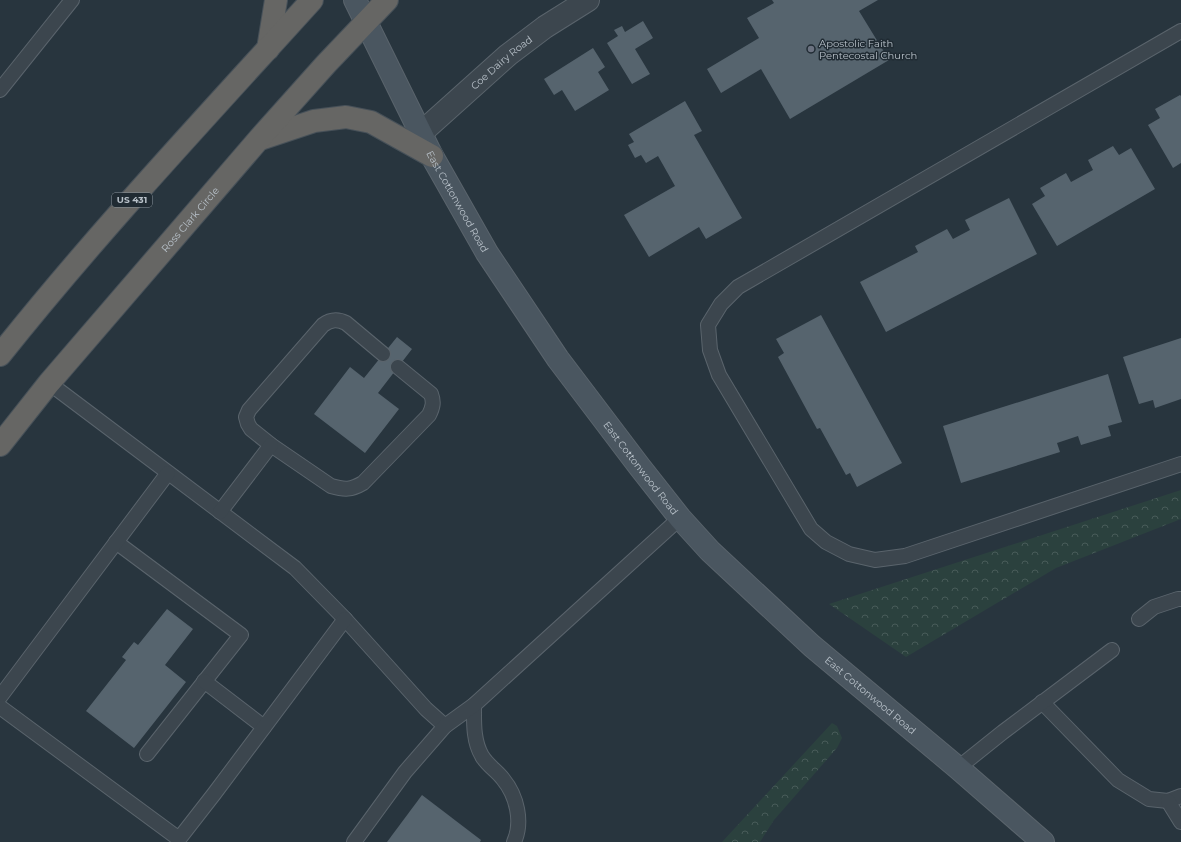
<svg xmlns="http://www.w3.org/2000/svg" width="1181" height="842" font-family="Montserrat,sans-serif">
<defs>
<pattern id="forest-crowns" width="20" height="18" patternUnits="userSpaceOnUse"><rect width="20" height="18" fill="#2b413e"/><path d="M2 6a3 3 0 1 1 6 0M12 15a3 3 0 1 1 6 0" fill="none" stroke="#485b59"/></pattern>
</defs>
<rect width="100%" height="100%" fill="#28353e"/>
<g fill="url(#forest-crowns)">
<path d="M1181 490V519L1056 568 906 657 829 604Z"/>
<path d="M832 723 837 726 842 738 837 748 774 820 760 842H722Z"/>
</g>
<g fill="#56646e">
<path d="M772 0H878L859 11 889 60 790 119 761 69 721 93 707 69 759 38 747 18 774 3Z"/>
<path d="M643 21 653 38 635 49 650 74 632 84 607 43 618 36 614 30 622 26 625 32Z"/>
<path d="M593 48 605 67 598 72 609 90 575 111 562 90 554 95 544 79Z"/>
<path d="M1180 95 1181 96V163L1173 168 1148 125 1160 118 1155 109Z"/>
<path d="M685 101 702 131 694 135 742 218 706 239 699 227 649 257 624 215 675 186 658 156 646 163 641 155 635 158 628 145 634 142 629 134Z"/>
<path d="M1113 146 1119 155 1131 148 1155 189 1057 246 1032 204 1045 196 1040 188 1066 173 1071 182 1093 170 1088 160Z"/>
<path d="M1009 198 1037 254 886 332 860 282 918 252 915 246 947 229 953 239 970 230 965 220Z"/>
<path d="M821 315 902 463 857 487 850 473 846 475 820 428 817 429 778 357 784 353 776 339Z"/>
<path d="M397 337 412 349 378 393 399 409 365 453 314 414 350 367 364 378Z"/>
<path d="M1181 338V399L1155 408 1153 400 1139 404 1123 357Z"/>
<path d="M1108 374 1122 422 1108 426 1111 436 1081 445 1078 436 1057 443 1060 452 961 483 943 426Z"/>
<path d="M167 609 193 629 165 665 186 682 134 748 86 711 126 660 122 657 134 642 138 645Z"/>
<path d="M422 795 481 840 480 842H387Z"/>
</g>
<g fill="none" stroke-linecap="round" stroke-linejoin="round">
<defs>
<g id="service">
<path d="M1181 31 738 287 721 304 708 325 710 350 719 375 811 529 826 542 849 554 875 560 905 556 1181 464"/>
<path d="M0 90 72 0"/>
<path d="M383 354 346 323C338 319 331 319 323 325L249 410 246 417 248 424 251 429 271 445 331 486C345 490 351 490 363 483L429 415C433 407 434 402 431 394L398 367"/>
<path d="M49 383 295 568 345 619 426 709 445 726"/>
<path d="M220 512 271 445"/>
<path d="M116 542 241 635 147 754"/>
<path d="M1139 619 1154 607 1178 599H1181"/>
<path d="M204 681 264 727"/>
<path d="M0 697 168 473"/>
<path d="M1042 702 1118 780 1149 799 1168 801 1181 796"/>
<path d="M474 705C474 722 473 741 482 756 487 765 497 771 503 779 517 796 523 822 514 842"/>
<path d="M0 707 179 839 214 794 345 619"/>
<path d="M958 768 1003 732 1112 650"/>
<path d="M1168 801 1181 822"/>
<path d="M354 842 405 772 445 726 474 705 680 518"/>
</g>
<g id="minor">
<path id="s1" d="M421 133 508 55 545 27 588 0"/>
</g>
<g id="secondary">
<path id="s2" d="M355 0 432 156 487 253 558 359 639 466 680 518 710 551 812 646 958 768 1043 842"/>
</g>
<g id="trunk">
<path d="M268 49 276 0"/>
<path d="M260 139 314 121 346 117 371 122 432 156"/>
<path d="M0 355C98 232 206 117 312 0"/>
<path id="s3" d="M0 445 49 383 259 139 326 64 387 0"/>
</g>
</defs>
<use href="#service" stroke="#5a646c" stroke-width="16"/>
<use href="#minor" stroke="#5a646c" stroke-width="24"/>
<use href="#secondary" stroke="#5a646c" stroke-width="24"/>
<use href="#trunk" stroke="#475159" stroke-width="24"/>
<use href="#service" stroke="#3c464e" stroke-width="14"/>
<use href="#minor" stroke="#3c464e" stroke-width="22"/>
<use href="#secondary" stroke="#4a5660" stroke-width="22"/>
<use href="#trunk" stroke="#666664" stroke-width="22"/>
</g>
<circle fill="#6b7280" stroke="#202b33" stroke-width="1.5" cx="811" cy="49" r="4"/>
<g text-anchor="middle" stroke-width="3" stroke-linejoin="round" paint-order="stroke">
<rect fill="#202b33" stroke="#8a949c" stroke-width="1" x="112" y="193" width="40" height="14" rx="3"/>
<g font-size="9" font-weight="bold" fill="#b8c1c9">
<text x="132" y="203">US 431</text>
</g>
<g font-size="10" fill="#b8c1c9" stroke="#202b33" text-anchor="start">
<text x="819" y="47">Apostolic Faith<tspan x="819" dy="12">Pentecostal Church</tspan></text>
</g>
<g font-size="10" fill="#b8c1c9" stroke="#202b33">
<text dy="4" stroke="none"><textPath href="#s1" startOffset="107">Coe Dairy Road</textPath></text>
<text dy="4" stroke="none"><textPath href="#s2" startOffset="226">East Cottonwood Road</textPath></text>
<text dy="4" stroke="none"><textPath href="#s3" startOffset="295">Ross Clark Circle</textPath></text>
<text dy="4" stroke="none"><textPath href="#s2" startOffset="550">East Cottonwood Road</textPath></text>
<text dy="4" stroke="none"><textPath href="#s2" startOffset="874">East Cottonwood Road</textPath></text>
</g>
</g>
</svg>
